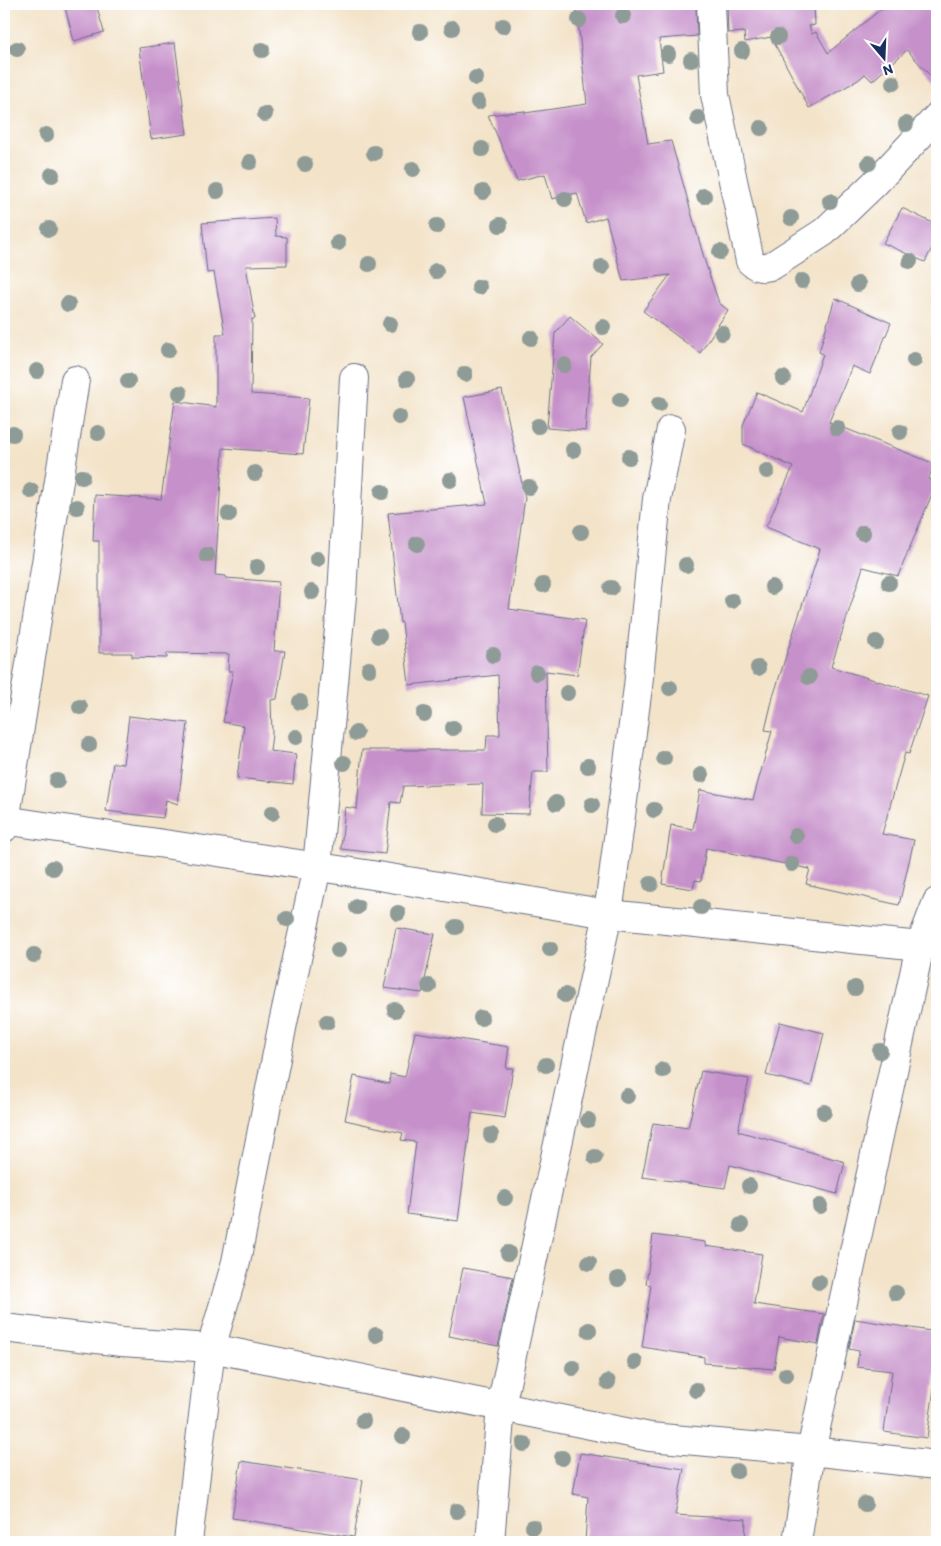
<svg xmlns="http://www.w3.org/2000/svg" width="941" height="1546" font-family="Itim,sans-serif">
<rect width="100%" height="100%" fill="#fff"/>
<filter id="ink" filterUnits="userSpaceOnUse"><feTurbulence type="fractalNoise" baseFrequency=".02" numOctaves="2"/><feDisplacementMap in="SourceGraphic" scale="10" xChannelSelector="R" yChannelSelector="G"/><feConvolveMatrix kernelMatrix="1 2 1 2 8 2 1 2 1" color-interpolation-filters="sRGB"/></filter>
<filter id="wash" filterUnits="userSpaceOnUse"><feTurbulence type="fractalNoise" baseFrequency=".0096" numOctaves="4" result="noise"/><feDisplacementMap in="SourceGraphic" scale="20" xChannelSelector="R" yChannelSelector="G"/><feGaussianBlur stdDeviation="1.12" result="paint"/><feColorMatrix in="noise" values="0 0 0 0 0 0 0 0 0 0 0 0 0 0 0 0 0 1.4 0 .05"/><feComposite in="paint" operator="in"/></filter>
<g filter="url(#wash)">
<rect width="100%" height="100%" fill="#f3e3c9"/>
<g id="blocks">
<g fill="#c691ca">
<path d="M64 4H96L104 32 74 41Z"/>
<path d="M576 4H696L697 36 659 39 663 71 636 75 648 144 671 141 706 265 719 303 728 310 700 353 643 311 670 275 623 281 606 217 586 223 577 193 552 199 545 174 517 181 488 115 525 111V113L587 104Z"/>
<path d="M727 4H814L815 25 809 26 812 34 816 32 828 53 887 4H937V83L907 50 872 81 865 74 858 80 809 108 771 37 745 42 744 32 728 33Z"/>
<path d="M175 43 187 134 151 139 139 48Z"/>
<path d="M902 208 937 225V238L925 262 883 243Z"/>
<path d="M275 218 276 236 287 237V265L246 266 255 319H252L251 394 309 398 303 454 223 448 215 575 226 576V578L279 582 274 651H285L277 699 271 700 272 734 270 751 296 754 293 784 237 778 244 726 223 722 233 671H228L229 654 167 653V658L132 657V653H99V541H93L95 495 161 499 175 401 216 407V334H225L214 272 207 273 202 223Z"/>
<path d="M835 298 891 323 870 374 852 366 829 422 935 464 928 479 937 482 898 576 863 567 831 667 928 696 909 754 905 753 882 834 914 840 899 905 806 884 810 869 706 848 701 881 695 880 693 889 662 884 671 825 693 829 700 790 753 800 772 731 765 730 773 697 820 549 766 527 793 467 743 444V425L757 392 803 412 823 354 819 352Z"/>
<path d="M570 316 603 344 591 357 585 431 547 428 555 333Z"/>
<path d="M502 390 525 498 509 609 585 620 577 675 546 671 548 772H533L529 814 482 813 483 784 403 786 400 803 391 802 385 854 341 849 345 807 357 809 362 750H486L487 735H500L498 675 409 685 402 622 400 623 388 513 487 504 464 397Z"/>
<path d="M129 716 188 723 178 804 166 800 163 818 106 811 113 763 123 764Z"/>
<path d="M396 928 435 934 422 993 384 988Z"/>
<path d="M780 1022 824 1033 811 1086 766 1075Z"/>
<path d="M415 1032 509 1047 506 1068H513L505 1118 472 1113 458 1221 407 1214 416 1142 401 1140 403 1133 345 1120 354 1076 389 1084 390 1074 405 1077Z"/>
<path d="M701 1071 749 1079 738 1131 845 1162 837 1194 730 1165 725 1188 642 1177 653 1123 688 1128Z"/>
<path d="M653 1235 705 1242V1246L762 1254 754 1304 824 1314 818 1344 779 1337 774 1369 704 1363V1357L642 1347 651 1285 646 1284Z"/>
<path d="M463 1268 513 1277 498 1346 449 1336Z"/>
<path d="M855 1319 937 1332V1367L927 1438 884 1432 892 1371 857 1367 859 1351 849 1349Z"/>
<path d="M580 1453 684 1469 675 1515 746 1519 745 1542H585L588 1497 573 1494Z"/>
<path d="M241 1461 363 1480 354 1537 232 1518Z"/>
</g>
</g>
</g>
<g filter="url(#ink)">
<use href="#blocks" fill-opacity="0" stroke="#676e83" stroke-width="1"/>
<g fill="none" stroke-linecap="round" stroke-linejoin="round">
<defs>
<g id="street">
<path d="M711 4 715 95 750 261C757 268 763 269 773 265L824 232 874 184 937 117"/>
<path d="M4 820 372 875 608 914 920 946"/>
<path d="M4 828 75 380"/>
<path d="M4 1328 122 1342 211 1348 650 1437 811 1451 937 1465"/>
<path d="M188 1542 211 1348 236 1262 283 1023 317 867 342 596 354 378"/>
<path d="M490 1542 501 1406 608 914 638 687 657 499 671 429"/>
<path d="M797 1542 811 1451 920 946 937 902"/>
</g>
</defs>
<use href="#street" stroke="#676e83" stroke-width="30"/>
<use href="#street" stroke="#fff" stroke-width="28"/>
</g>
<g fill="#8e9b96">
<circle cx="623" cy="16" r="8"/>
<circle cx="579" cy="20" r="8"/>
<circle cx="503" cy="26" r="8"/>
<circle cx="452" cy="28" r="8"/>
<circle cx="420" cy="32" r="8"/>
<circle cx="778" cy="37" r="8"/>
<circle cx="17" cy="49" r="8"/>
<circle cx="262" cy="50" r="8"/>
<circle cx="742" cy="51" r="8"/>
<circle cx="668" cy="54" r="8"/>
<circle cx="691" cy="60" r="8"/>
<circle cx="476" cy="78" r="8"/>
<circle cx="893" cy="83" r="8"/>
<circle cx="478" cy="102" r="8"/>
<circle cx="265" cy="114" r="8"/>
<circle cx="698" cy="118" r="8"/>
<circle cx="906" cy="124" r="8"/>
<circle cx="761" cy="128" r="8"/>
<circle cx="46" cy="135" r="8"/>
<circle cx="482" cy="149" r="8"/>
<circle cx="374" cy="153" r="8"/>
<circle cx="250" cy="162" r="8"/>
<circle cx="869" cy="163" r="8"/>
<circle cx="305" cy="164" r="8"/>
<circle cx="413" cy="169" r="8"/>
<circle cx="52" cy="175" r="8"/>
<circle cx="217" cy="191" r="8"/>
<circle cx="483" cy="192" r="8"/>
<circle cx="704" cy="196" r="8"/>
<circle cx="565" cy="199" r="8"/>
<circle cx="830" cy="201" r="8"/>
<circle cx="791" cy="218" r="8"/>
<circle cx="500" cy="225" r="8"/>
<circle cx="437" cy="226" r="8"/>
<circle cx="49" cy="229" r="8"/>
<circle cx="338" cy="243" r="8"/>
<circle cx="720" cy="252" r="8"/>
<circle cx="910" cy="261" r="8"/>
<circle cx="369" cy="264" r="8"/>
<circle cx="602" cy="267" r="8"/>
<circle cx="436" cy="271" r="8"/>
<circle cx="802" cy="281" r="8"/>
<circle cx="858" cy="284" r="8"/>
<circle cx="479" cy="287" r="8"/>
<circle cx="68" cy="304" r="8"/>
<circle cx="390" cy="324" r="8"/>
<circle cx="603" cy="327" r="8"/>
<circle cx="722" cy="333" r="8"/>
<circle cx="531" cy="338" r="8"/>
<circle cx="168" cy="350" r="8"/>
<circle cx="914" cy="360" r="8"/>
<circle cx="564" cy="365" r="8"/>
<circle cx="37" cy="371" r="8"/>
<circle cx="465" cy="374" r="8"/>
<circle cx="783" cy="378" r="8"/>
<circle cx="407" cy="379" r="8"/>
<circle cx="128" cy="381" r="8"/>
<circle cx="180" cy="393" r="8"/>
<circle cx="620" cy="400" r="8"/>
<circle cx="659" cy="404" r="8"/>
<circle cx="399" cy="417" r="8"/>
<circle cx="538" cy="426" r="8"/>
<circle cx="837" cy="428" r="8"/>
<circle cx="900" cy="432" r="8"/>
<circle cx="98" cy="433" r="8"/>
<circle cx="13" cy="434" r="8"/>
<circle cx="573" cy="450" r="8"/>
<circle cx="629" cy="457" r="8"/>
<circle cx="767" cy="471" r="8"/>
<circle cx="255" cy="473" r="8"/>
<circle cx="82" cy="477" r="8"/>
<circle cx="450" cy="480" r="8"/>
<circle cx="529" cy="487" r="8"/>
<circle cx="31" cy="491" r="8"/>
<circle cx="382" cy="492" r="8"/>
<circle cx="77" cy="507" r="8"/>
<circle cx="229" cy="514" r="8"/>
<circle cx="581" cy="532" r="8"/>
<circle cx="863" cy="533" r="8"/>
<circle cx="417" cy="544" r="8"/>
<circle cx="207" cy="555" r="8"/>
<circle cx="317" cy="559" r="8"/>
<circle cx="686" cy="565" r="8"/>
<circle cx="257" cy="567" r="8"/>
<circle cx="889" cy="583" r="8"/>
<circle cx="543" cy="585" r="8"/>
<circle cx="772" cy="587" r="8"/>
<circle cx="611" cy="588" r="8"/>
<circle cx="312" cy="592" r="8"/>
<circle cx="732" cy="601" r="8"/>
<circle cx="379" cy="636" r="8"/>
<circle cx="876" cy="642" r="8"/>
<circle cx="493" cy="655" r="8"/>
<circle cx="758" cy="668" r="8"/>
<circle cx="369" cy="669" r="8"/>
<circle cx="537" cy="673" r="8"/>
<circle cx="809" cy="677" r="8"/>
<circle cx="670" cy="688" r="8"/>
<circle cx="567" cy="693" r="8"/>
<circle cx="300" cy="702" r="8"/>
<circle cx="80" cy="707" r="8"/>
<circle cx="424" cy="714" r="8"/>
<circle cx="453" cy="728" r="8"/>
<circle cx="356" cy="733" r="8"/>
<circle cx="296" cy="737" r="8"/>
<circle cx="89" cy="745" r="8"/>
<circle cx="664" cy="758" r="8"/>
<circle cx="344" cy="763" r="8"/>
<circle cx="588" cy="766" r="8"/>
<circle cx="701" cy="775" r="8"/>
<circle cx="57" cy="781" r="8"/>
<circle cx="556" cy="803" r="8"/>
<circle cx="592" cy="805" r="8"/>
<circle cx="654" cy="810" r="8"/>
<circle cx="272" cy="813" r="8"/>
<circle cx="495" cy="824" r="8"/>
<circle cx="796" cy="836" r="8"/>
<circle cx="792" cy="864" r="8"/>
<circle cx="53" cy="868" r="8"/>
<circle cx="651" cy="884" r="8"/>
<circle cx="357" cy="907" r="8"/>
<circle cx="701" cy="907" r="8"/>
<circle cx="398" cy="913" r="8"/>
<circle cx="287" cy="919" r="8"/>
<circle cx="456" cy="927" r="8"/>
<circle cx="550" cy="949" r="8"/>
<circle cx="338" cy="950" r="8"/>
<circle cx="34" cy="955" r="8"/>
<circle cx="429" cy="986" r="8"/>
<circle cx="855" cy="988" r="8"/>
<circle cx="565" cy="995" r="8"/>
<circle cx="395" cy="1010" r="8"/>
<circle cx="481" cy="1018" r="8"/>
<circle cx="327" cy="1022" r="8"/>
<circle cx="880" cy="1051" r="8"/>
<circle cx="546" cy="1065" r="8"/>
<circle cx="663" cy="1070" r="8"/>
<circle cx="627" cy="1096" r="8"/>
<circle cx="824" cy="1112" r="8"/>
<circle cx="588" cy="1120" r="8"/>
<circle cx="491" cy="1135" r="8"/>
<circle cx="595" cy="1157" r="8"/>
<circle cx="749" cy="1186" r="8"/>
<circle cx="505" cy="1198" r="8"/>
<circle cx="820" cy="1206" r="8"/>
<circle cx="741" cy="1225" r="8"/>
<circle cx="508" cy="1253" r="8"/>
<circle cx="589" cy="1263" r="8"/>
<circle cx="618" cy="1279" r="8"/>
<circle cx="819" cy="1282" r="8"/>
<circle cx="896" cy="1293" r="8"/>
<circle cx="589" cy="1330" r="8"/>
<circle cx="376" cy="1335" r="8"/>
<circle cx="635" cy="1362" r="8"/>
<circle cx="573" cy="1368" r="8"/>
<circle cx="786" cy="1375" r="8"/>
<circle cx="608" cy="1382" r="8"/>
<circle cx="696" cy="1390" r="8"/>
<circle cx="363" cy="1421" r="8"/>
<circle cx="403" cy="1436" r="8"/>
<circle cx="524" cy="1444" r="8"/>
<circle cx="562" cy="1458" r="8"/>
<circle cx="737" cy="1471" r="8"/>
<circle cx="865" cy="1504" r="8"/>
<circle cx="457" cy="1511" r="8"/>
<circle cx="533" cy="1527" r="8"/>
</g>
</g>
<rect width="941" height="1546" fill="none" stroke="#fff" stroke-width="20"/>
<g transform="translate(884 58) rotate(161)" stroke="#ffffff" stroke-width="4" paint-order="stroke">
<path d="M0-4L9 19L0 12L-9 19Z" fill="#1b2f5e"/>
<text y="-8" font-size="14" font-weight="bold" text-anchor="middle" fill="#1b2f5e">N</text>
</g>
</svg>
